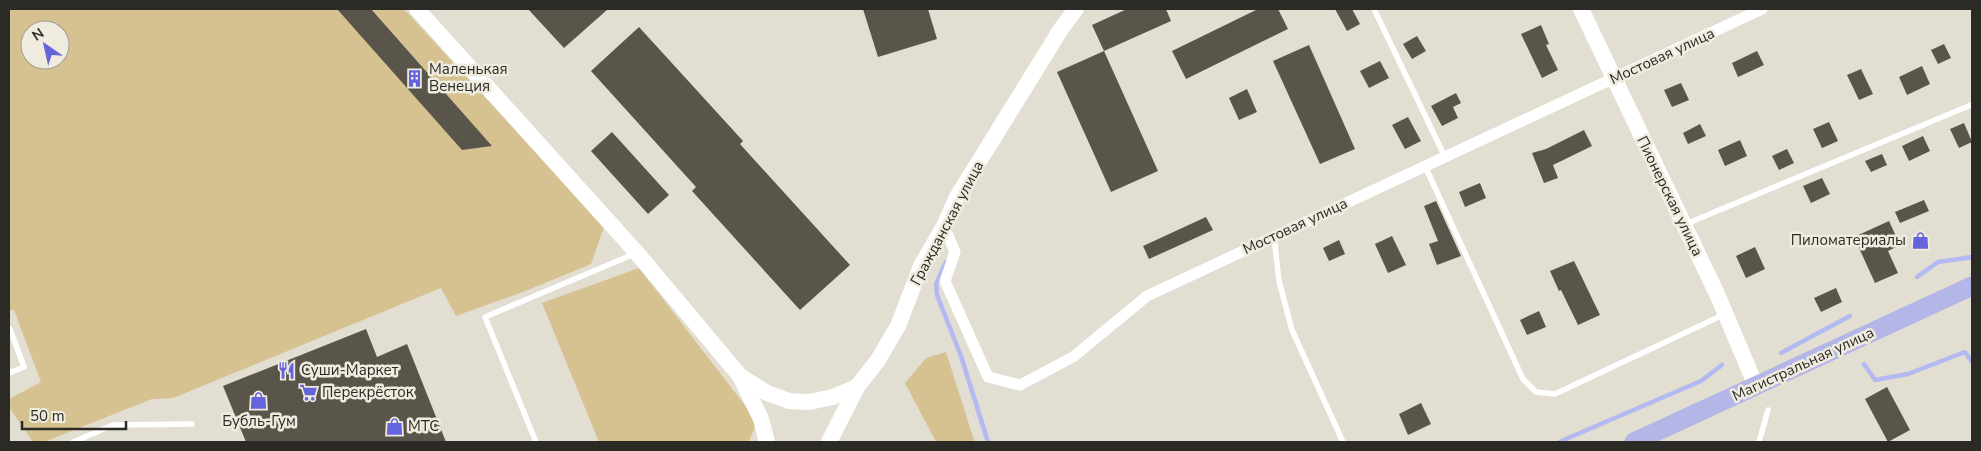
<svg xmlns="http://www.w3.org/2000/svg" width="1981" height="451" font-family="'Nunito Sans',sans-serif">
<rect width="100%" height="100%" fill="#e2ded2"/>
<g fill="#d6c291" fill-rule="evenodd">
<path d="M9 9H404L604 227 591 264 528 290 456 316 441 288 173 398 152 399 44 442H33L9 407V399L41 382 14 310 9 311ZM30 30H60V60H30Z"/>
<path d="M639 268 757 421 749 442H599L542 303Z"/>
<path d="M946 352 973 437 975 442H936L905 383 926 358Z"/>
</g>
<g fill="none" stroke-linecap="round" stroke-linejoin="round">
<g stroke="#b3b9f1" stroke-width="4.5">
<path d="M946 262 936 284 937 295 961 356 988 442"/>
<path d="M1917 277 1938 262 1972 257"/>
<path d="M1781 353 1850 316"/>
<path d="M1864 364 1875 380 1908 374 1965 352 1972 362"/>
<path d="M1559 442 1701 381 1722 365"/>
</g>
</g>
<g fill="#59554b">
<path d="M337 9H371L492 146 462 150Z"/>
<path d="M528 9H608L564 48Z"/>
<path d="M863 9H928L937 39 878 57Z"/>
<path d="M1127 9H1166L1171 21 1104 51 1092 25Z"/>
<path d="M1258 9H1278L1288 29 1186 79 1172 51Z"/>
<path d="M1335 9H1352L1360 24 1347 31Z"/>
<path d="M1541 25 1549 44 1546 45 1558 70 1542 78 1521 34Z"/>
<path d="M639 27 743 141 740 144 850 265 800 310 692 191 696 187 591 71Z"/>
<path d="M1417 36 1426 51 1412 59 1403 44Z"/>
<path d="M1944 44 1951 58 1938 64 1931 50Z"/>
<path d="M1309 45 1355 149 1320 164 1273 61Z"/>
<path d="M1104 51 1158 171 1111 192 1057 72Z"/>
<path d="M1757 51 1764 65 1738 77 1732 63Z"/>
<path d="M1380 61 1389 78 1369 88 1360 71Z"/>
<path d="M1922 66 1930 84 1907 95 1899 77Z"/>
<path d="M1861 69 1873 94 1859 100 1847 75Z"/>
<path d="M1681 83 1689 100 1672 107 1664 90Z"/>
<path d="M1247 89 1257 112 1239 120 1229 98Z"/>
<path d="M1456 93 1461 103 1453 107 1458 118 1442 126 1431 106Z"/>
<path d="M1408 117 1421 141 1405 149 1392 125Z"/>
<path d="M1829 122 1838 141 1822 148 1813 129Z"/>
<path d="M1964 123 1972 142 1959 148 1950 129Z"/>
<path d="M1700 124 1706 136 1688 144 1683 133Z"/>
<path d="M1584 130 1592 146 1553 165 1558 178 1544 183 1532 153 1546 149Z"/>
<path d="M612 132 669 195 648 214 591 151Z"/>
<path d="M1923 136 1930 151 1909 161 1902 146Z"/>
<path d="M1740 140 1747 156 1725 166 1718 150Z"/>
<path d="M1787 149 1794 163 1779 170 1772 156Z"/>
<path d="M1882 154 1887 165 1871 172 1865 161Z"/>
<path d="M1822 178 1830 194 1811 203 1803 186Z"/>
<path d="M1480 183 1486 198 1465 207 1459 192Z"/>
<path d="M1924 200 1929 211 1900 223 1895 212Z"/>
<path d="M1436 201 1461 256 1437 265 1429 244 1438 241 1424 206Z"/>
<path d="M1206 217 1213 230 1149 259 1143 246Z"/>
<path d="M1889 221 1900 245 1888 251 1898 273 1875 283 1854 237Z"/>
<path d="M1392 236 1406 265 1388 273 1375 244Z"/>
<path d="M1339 240 1345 254 1329 261 1323 248Z"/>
<path d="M1755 247 1765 269 1746 278 1736 256Z"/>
<path d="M1574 261 1600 315 1578 325 1561 290 1559 291 1550 271Z"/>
<path d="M1836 288 1842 302 1821 312 1814 298Z"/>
<path d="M1539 311 1546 327 1527 335 1520 320Z"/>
<path d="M366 329 377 357 407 344 446 442H246L223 386Z"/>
<path d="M1887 387 1910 430 1888 442 1865 399Z"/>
<path d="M1421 403 1431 424 1408 435 1399 414Z"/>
</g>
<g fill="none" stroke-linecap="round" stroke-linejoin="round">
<g stroke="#fff" stroke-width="5.5">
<path d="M1374 9 1445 157"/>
<path d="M1425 166 1523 379 1536 392 1555 394 1725 314"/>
<path d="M1686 224 1971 105"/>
<path d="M1274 236 1279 281 1292 330 1343 442"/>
<path d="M9 330 10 329 24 367 9 373"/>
<path d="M73 442 113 425 192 424"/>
<path d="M536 442 485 317 634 254"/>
<path d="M1759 442 1768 410"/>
</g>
<path stroke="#fff" stroke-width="11" d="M944 226 955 252 945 281 988 377 1020 385 1073 357 1147 296 1762 9"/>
<g stroke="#fff" stroke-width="16">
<path d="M417 9 637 253 740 376 767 393 789 401 809 402 833 397 857 387"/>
<path d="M1581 9 1717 294 1756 386"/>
<path d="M740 376 761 419 767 442"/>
<path d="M829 442 857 387 878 360 898 326 921 266 944 226 957 197 1061 29 1076 9"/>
</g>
<path stroke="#b3b6e6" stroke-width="19" d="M1634 442 1972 286"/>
</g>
<defs>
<symbol id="building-bare" viewBox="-9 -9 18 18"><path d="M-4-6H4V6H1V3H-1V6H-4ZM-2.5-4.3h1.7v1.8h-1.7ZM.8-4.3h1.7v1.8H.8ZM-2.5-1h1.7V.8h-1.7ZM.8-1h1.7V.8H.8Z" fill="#6664dd" stroke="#f0ebdf" stroke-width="2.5" paint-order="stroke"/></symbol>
<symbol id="shop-bare" viewBox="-9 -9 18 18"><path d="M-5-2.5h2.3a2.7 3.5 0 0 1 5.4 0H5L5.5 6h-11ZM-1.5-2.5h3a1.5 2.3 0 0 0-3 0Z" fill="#6664dd" stroke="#f0ebdf" stroke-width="2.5" paint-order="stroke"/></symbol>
<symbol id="restaurant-bare" viewBox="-9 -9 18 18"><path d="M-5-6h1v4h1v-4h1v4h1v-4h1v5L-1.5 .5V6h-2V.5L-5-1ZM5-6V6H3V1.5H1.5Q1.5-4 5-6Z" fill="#6664dd" stroke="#f0ebdf" stroke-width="2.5" paint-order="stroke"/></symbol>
<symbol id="supermarket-bare" viewBox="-9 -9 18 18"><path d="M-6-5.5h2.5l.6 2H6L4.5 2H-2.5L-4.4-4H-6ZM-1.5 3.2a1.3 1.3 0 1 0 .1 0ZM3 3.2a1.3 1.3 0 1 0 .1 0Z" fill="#6664dd" stroke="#f0ebdf" stroke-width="2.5" paint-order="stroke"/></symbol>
</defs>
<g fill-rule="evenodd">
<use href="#building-bare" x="402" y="66" width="25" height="25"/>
<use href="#shop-bare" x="1908" y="228" width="25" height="25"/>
<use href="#restaurant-bare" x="274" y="358" width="25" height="25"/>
<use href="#supermarket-bare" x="296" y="380" width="25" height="25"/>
<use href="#shop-bare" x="246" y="388" width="25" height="25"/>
<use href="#shop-bare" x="382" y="414" width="25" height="25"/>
</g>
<g text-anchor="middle" stroke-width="5" stroke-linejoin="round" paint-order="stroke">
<g font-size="15" fill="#2b2a25" stroke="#f0ebdf">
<text transform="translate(1662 56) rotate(-25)" y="5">Мостовая улица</text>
<text transform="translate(1670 196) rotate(64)" y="5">Пионерская улица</text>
<text transform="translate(947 223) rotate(-62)" y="5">Гражданская улица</text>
<text transform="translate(1295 226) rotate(-25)" y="5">Мостовая улица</text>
<text transform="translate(1803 364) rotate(-25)" y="5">Магистральная улица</text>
</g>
<g font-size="15" fill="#2b2a25" stroke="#f0ebdf" text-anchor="start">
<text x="429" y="74">Маленькая<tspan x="429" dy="17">Венеция</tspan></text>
<text x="1906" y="245" text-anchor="end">Пиломатериалы</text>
<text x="301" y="375">Суши-Маркет</text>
<text x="322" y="397">Перекрёсток</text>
<text x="259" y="426" text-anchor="middle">Бубль-Гум</text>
<text x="408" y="431">МТС</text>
</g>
</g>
<rect width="1981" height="451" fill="none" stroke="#2b2a25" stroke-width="20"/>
<g transform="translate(45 45) rotate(326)"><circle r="24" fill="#f0ebdf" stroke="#a19e95"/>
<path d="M0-4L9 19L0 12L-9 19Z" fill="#6664dd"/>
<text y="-8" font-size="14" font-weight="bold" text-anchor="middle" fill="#2b2a25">N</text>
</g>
<path d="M22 421v8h104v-8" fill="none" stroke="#2b2a25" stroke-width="2.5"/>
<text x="30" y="421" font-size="15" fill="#2b2a25" stroke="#f0ebdf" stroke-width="4" paint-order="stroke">50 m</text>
</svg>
